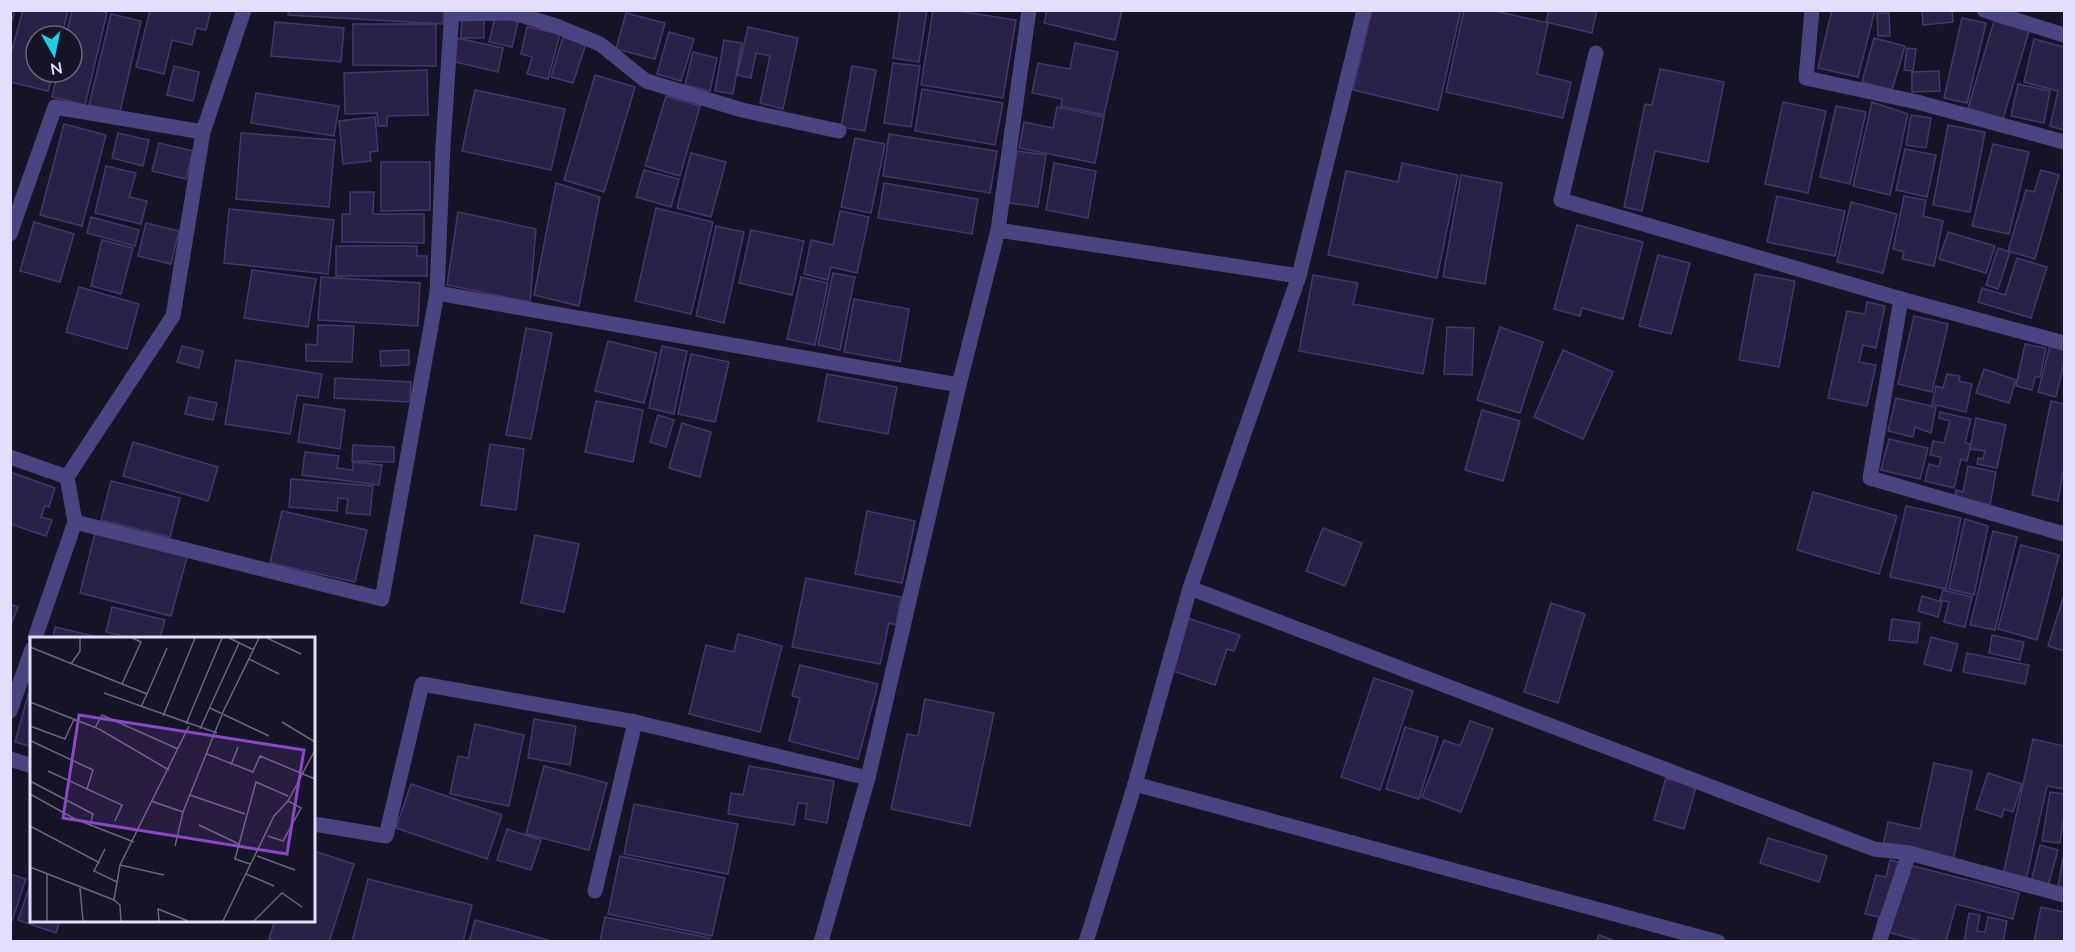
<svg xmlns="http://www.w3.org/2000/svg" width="2075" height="952" font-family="Mulish,sans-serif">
<rect width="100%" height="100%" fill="#171427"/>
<g fill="#2a2246" stroke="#43376f" stroke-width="1.5">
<path d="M10 10H15L10 28Z"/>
<path d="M23 10H68L62 36H36V72H53L48 91 10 82V57Z"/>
<path d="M72 10H98L107 13 85 105 52 97 58 72H72V36H66Z"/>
<path d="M150 10H211L206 30 196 28 192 45 172 40 164 74 136 67Z"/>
<path d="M289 10H444L443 24 288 15Z"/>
<path d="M900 10H927L919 62 893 58Z"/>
<path d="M933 10H952L1016 20 1003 98 921 85Z"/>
<path d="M1047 10H1122L1115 40 1044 23Z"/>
<path d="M1372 10H1461L1438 110 1353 90Z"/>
<path d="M1464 10H1491L1548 23 1537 74 1571 82 1563 118 1446 92Z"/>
<path d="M1549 10H1597L1592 33 1546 22Z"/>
<path d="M1832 10H1875L1858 77 1818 68Z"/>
<path d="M1922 10H1952L1953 22 1923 25Z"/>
<path d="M626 13 665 23 655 59 616 49Z"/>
<path d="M1877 13H1889L1890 36H1878Z"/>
<path d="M111 14 141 21 120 112 89 105Z"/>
<path d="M462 17 484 18V38H461Z"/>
<path d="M495 17 518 22 512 47 489 42Z"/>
<path d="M1962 18 1986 23 1967 103 1944 98Z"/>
<path d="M1994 21 2029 31 2003 119 1968 108Z"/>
<path d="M275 22 344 28 341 62 271 56Z"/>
<path d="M353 24H436V66L353 65Z"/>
<path d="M527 27 560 34 548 79 527 74 532 57 521 54Z"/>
<path d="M748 27 798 38 783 109 760 103 770 56 756 53 751 78 737 75Z"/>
<path d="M669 32 694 39 681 81 657 74Z"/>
<path d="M563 37 586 44 573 83 551 77Z"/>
<path d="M457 38 503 48 498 72 451 61Z"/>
<path d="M1874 38 1905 46 1892 90 1862 82Z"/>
<path d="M2034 39 2064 47V130L2050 126 2058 91 2024 82Z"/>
<path d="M724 40 742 43 733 94 715 91Z"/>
<path d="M1075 43 1118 52 1104 115 1061 106 1062 99 1032 93 1038 63 1070 69Z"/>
<path d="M1907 48 1916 49 1913 71 1904 70Z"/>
<path d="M693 52 717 58 710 91 685 85Z"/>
<path d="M893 63 920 66 911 127 884 123Z"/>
<path d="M174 66 199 72 193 101 167 95Z"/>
<path d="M852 66 876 70 865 131 841 127Z"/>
<path d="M1660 69 1724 82 1708 162 1655 151 1642 211 1624 207 1645 104 1652 105Z"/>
<path d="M427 70 428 115 387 116V126H378L377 113 345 114 344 73Z"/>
<path d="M1939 71 1940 91 1912 92V72Z"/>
<path d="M595 75 635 87 604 192 564 180Z"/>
<path d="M2018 84 2050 91 2044 123 2011 116Z"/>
<path d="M922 89 1003 103 995 145 915 131Z"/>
<path d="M475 90 565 109 551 170 462 151Z"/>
<path d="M256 93 339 106 334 136 251 123Z"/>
<path d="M666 96 700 106 680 176 645 166Z"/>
<path d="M1783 102 1826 111 1808 193 1765 184Z"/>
<path d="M1872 102 1908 114 1890 195 1853 186Z"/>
<path d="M1836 106 1866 112 1850 184 1820 177Z"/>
<path d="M1057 107 1104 117 1095 163 1019 148 1024 122 1053 128Z"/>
<path d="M1911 115 1931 118 1926 148 1906 145Z"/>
<path d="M375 117 378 151 370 152 371 161 343 164 339 121Z"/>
<path d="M64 124 106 135 82 226 40 215Z"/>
<path d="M1948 125 1985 132 1970 212 1933 205Z"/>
<path d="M118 133 149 140 143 166 112 158Z"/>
<path d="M241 133 335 140 329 207 236 199Z"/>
<path d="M889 134 997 151 990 193 883 176Z"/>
<path d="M855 138 885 144 871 213 841 207Z"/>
<path d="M159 143 193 151 186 179 152 171Z"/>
<path d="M1993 144 2029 152 2009 234 1972 226Z"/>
<path d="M1905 149 1936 155 1927 197 1896 190Z"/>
<path d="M1017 151 1046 155 1038 207 1009 203Z"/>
<path d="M691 153 726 162 711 217 677 208Z"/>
<path d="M381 162H430V210L381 211Z"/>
<path d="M1054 163 1096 171 1088 218 1046 210Z"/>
<path d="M1402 163 1458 175 1437 278 1328 255 1346 171 1398 182Z"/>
<path d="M106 166 136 173 129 197 147 201 141 224 95 213Z"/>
<path d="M644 170 679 179 671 207 636 197Z"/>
<path d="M2041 170 2059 175 2035 259 2008 251 2026 190 2034 192Z"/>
<path d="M1461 175 1502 183 1485 284 1443 277Z"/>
<path d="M556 183 600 197 579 306 534 295Z"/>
<path d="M884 183 978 199 972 234 878 218Z"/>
<path d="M350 192H374L373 214H424V243L342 242V214H350Z"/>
<path d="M1777 196 1845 211 1835 256 1767 242Z"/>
<path d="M1904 196 1926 200 1923 216 1943 221 1934 266 1902 259 1904 252 1893 249Z"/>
<path d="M1851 202 1897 214 1883 273 1837 262Z"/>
<path d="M656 208 713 222 691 314 635 301Z"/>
<path d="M229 209 334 220 328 274 224 263Z"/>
<path d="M840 211 869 217 857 273 831 267 828 280 804 274 811 240 833 245Z"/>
<path d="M458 212 536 229 530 302 447 285Z"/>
<path d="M91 217 139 230 135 246 87 233Z"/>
<path d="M34 222 74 234 60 282 20 271Z"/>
<path d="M146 223 179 231 171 264 138 256Z"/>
<path d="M1577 225 1643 242 1623 319 1582 308 1580 316 1554 309Z"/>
<path d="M716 226 744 232 724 323 696 316Z"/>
<path d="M751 230 804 241 792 295 739 283Z"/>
<path d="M1948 232 1995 246 1986 273 1939 259Z"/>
<path d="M102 240 133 248 121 294 91 286Z"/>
<path d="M336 246H417V256H427V276H336Z"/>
<path d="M1998 248 2010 252 1998 289 1986 285Z"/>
<path d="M1658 255 1690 263 1671 334 1639 326Z"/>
<path d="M2017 258 2047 267 2031 318 1978 302 1982 288 2005 295Z"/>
<path d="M252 270 316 279 308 327 244 318Z"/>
<path d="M833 273 855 277 840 350 818 345Z"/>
<path d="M1755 274 1795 281 1779 367 1739 360Z"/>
<path d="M1313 275 1358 283 1353 304 1433 319 1423 374 1299 351Z"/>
<path d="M321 277 420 283 418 326 318 320Z"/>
<path d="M801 277 828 283 815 345 787 339Z"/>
<path d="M79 287 139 304 127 349 66 332Z"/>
<path d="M854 299 909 309 900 362 844 352Z"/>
<path d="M1867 302 1885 306 1876 348 1863 345 1859 362 1876 365 1867 406 1828 398 1847 311 1865 314Z"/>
<path d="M1914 316 1948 324 1932 392 1898 384Z"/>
<path d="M318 325 354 326 352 362 306 361V344L317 345Z"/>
<path d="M1447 327 1474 328 1472 375 1444 374Z"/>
<path d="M1500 327 1543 342 1520 413 1477 400Z"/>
<path d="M526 328 552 333 531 439 506 435Z"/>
<path d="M608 341 657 353 644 403 595 391Z"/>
<path d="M2025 344 2046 348 2040 377H2035L2032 390 2016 386Z"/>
<path d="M182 346 203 351 199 368 177 362Z"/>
<path d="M662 346 687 351 674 414 649 408Z"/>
<path d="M2050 346 2064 350V363L2056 397 2038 392Z"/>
<path d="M409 350V365L381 366 380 351Z"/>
<path d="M1563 350 1613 372 1583 439 1534 417Z"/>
<path d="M691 354 729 362 715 422 678 414Z"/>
<path d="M236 360 322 374 318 398 297 395 290 434 225 424Z"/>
<path d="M1984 369 2016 380 2009 403 1976 393Z"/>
<path d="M827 374 897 387 888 434 818 421Z"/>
<path d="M1947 374 1960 376 1959 381 1972 384 1966 412 1932 404 1936 386 1943 388Z"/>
<path d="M335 378 411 382 410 402 334 398Z"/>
<path d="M189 397 217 403 213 420 185 414Z"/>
<path d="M1896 398 1936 407 1931 433 1915 427 1913 437 1888 431Z"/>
<path d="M596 401 643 410 633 462 585 452Z"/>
<path d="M2051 401 2064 404V466L2058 501 2032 495Z"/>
<path d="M304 404 345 410 340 449 298 442Z"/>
<path d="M1482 410 1520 421 1503 481 1465 470Z"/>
<path d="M1940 412 1971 419 1965 443 1971 444 1967 461 1961 459 1954 488 1925 481 1929 464 1939 467 1941 457 1930 455 1933 441 1944 443 1950 421 1939 418Z"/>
<path d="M658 415 674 420 666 447 650 442Z"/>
<path d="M1976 418 2006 425 1997 468 1977 464 1978 458 1983 459 1985 451 1970 449Z"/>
<path d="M682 423 711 432 700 477 669 468Z"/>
<path d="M1889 439 1928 448 1920 479 1881 470Z"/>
<path d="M133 442 218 467 208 501 123 476Z"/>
<path d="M490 444 524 449 516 510 481 505Z"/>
<path d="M353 445 394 447V462L352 461Z"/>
<path d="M305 452 339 456 337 468 353 470V462L382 465 379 485 302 475Z"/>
<path d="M1968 466 1996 472 1990 505 1955 499 1956 490 1963 492Z"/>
<path d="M10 472 55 488 49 507 45 506 41 517 52 520 46 536 10 524Z"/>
<path d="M291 479 373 486 370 515 346 513 348 499 338 498 337 511 289 507Z"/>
<path d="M111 481 180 498 170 537 101 520Z"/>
<path d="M1813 492 1897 516 1879 574 1797 550Z"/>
<path d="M1906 506 1961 518 1946 589 1890 577Z"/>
<path d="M282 511 367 530 355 582 270 563Z"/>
<path d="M867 511 915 521 902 583 855 574Z"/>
<path d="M1965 519 1988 526 1974 595 1949 589Z"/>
<path d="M1323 528 1362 543 1345 586 1306 571Z"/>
<path d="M1993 531 2017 537 1995 630 1970 625Z"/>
<path d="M95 533 187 557 171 616 80 593Z"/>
<path d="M535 535 579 544 564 612 521 603Z"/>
<path d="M2021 545 2059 555 2037 640 1998 629Z"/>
<path d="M806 578 901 597 896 625 889 623 880 664 792 647Z"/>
<path d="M1943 590 1972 597 1965 627 1944 622 1949 602 1940 600Z"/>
<path d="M2064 595V651L2048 646Z"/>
<path d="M1922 596 1942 602 1938 617 1918 611Z"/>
<path d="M1551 603 1585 614 1558 703 1524 692Z"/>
<path d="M10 604 18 607 10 627Z"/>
<path d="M112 607 165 620 160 638H131L106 632Z"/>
<path d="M1187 618 1240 635 1234 651 1227 649 1215 685 1170 670Z"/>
<path d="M1892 619 1920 623 1917 643 1889 640Z"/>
<path d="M55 627 102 638H53Z"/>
<path d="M738 634 782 646 760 732 689 714 706 645 734 652Z"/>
<path d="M1992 635 2024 642 2020 660 1989 653Z"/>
<path d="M1931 637 1958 644 1951 671 1924 664Z"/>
<path d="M1967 653 2029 665 2025 684 1963 672Z"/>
<path d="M800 665 878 684 858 759 789 741 800 698 792 696Z"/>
<path d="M1374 678 1413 691 1380 790 1341 777Z"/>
<path d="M28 695 32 696V747L15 742Z"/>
<path d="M925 699 994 713 970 826 891 809 907 734 918 736Z"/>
<path d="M534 719 576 726 570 765 528 758Z"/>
<path d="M1470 721 1493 729 1461 812 1422 797 1444 740 1460 746Z"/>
<path d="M475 724 524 735 509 806 450 794 458 756 468 758Z"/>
<path d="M1405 727 1438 737 1419 799 1386 789Z"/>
<path d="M2033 739 2064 746V789L2047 786 2026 880 2003 875Z"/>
<path d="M1934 763 1972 771 1953 861 1883 846 1888 822 1920 829Z"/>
<path d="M544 766 607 783 589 850 526 834Z"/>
<path d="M749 766 834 781 827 823 805 819 807 804 798 803 794 825 728 814 731 793 743 795Z"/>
<path d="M1988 773 2022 784 2013 812 2004 809 2002 817 1976 809Z"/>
<path d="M1666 778 1696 787 1684 829 1654 820Z"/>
<path d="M411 784 502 815 487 859 396 828Z"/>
<path d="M2050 792 2064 794V815L2060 843 2042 841Z"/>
<path d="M634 804 738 824 728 874 624 854Z"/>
<path d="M507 829 541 840 531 870 497 860Z"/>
<path d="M1768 838 1827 856 1819 882 1760 863Z"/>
<path d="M2040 845 2058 850 2048 886 2031 882Z"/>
<path d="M314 851 354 864 329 942H276L269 939 275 920H314Z"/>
<path d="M2064 853V887L2058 886Z"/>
<path d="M620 856 725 878 712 936 608 914Z"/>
<path d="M1890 860 2019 893 2013 919 1956 904 1946 942H1925L1876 929 1879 917 1865 914 1876 875 1886 877Z"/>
<path d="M10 874 26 879 11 924H10Z"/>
<path d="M32 879V920H60L56 933 18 920Z"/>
<path d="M368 879 472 905 463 942H352Z"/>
<path d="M2041 907 2064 912V942H2034Z"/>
<path d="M1969 913 1980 915 1977 931 1985 932 1988 917 2007 921 2003 942H1964Z"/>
<path d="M605 917 710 938V942H600Z"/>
<path d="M475 920 555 942H469Z"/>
<path d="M1599 935 1617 942H1596Z"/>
</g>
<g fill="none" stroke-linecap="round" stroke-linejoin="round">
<g stroke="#484580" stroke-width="15">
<path d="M1812 10 1806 78 1917 102 2064 142"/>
<path d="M1984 10 2064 35"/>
<path d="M452 14 514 13 556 26 600 44 646 81 742 110 839 131"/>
<path d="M1596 53 1561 200 1901 299 2064 343"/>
<path d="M998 230 1299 276"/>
<path d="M10 234 55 107 203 132"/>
<path d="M437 293 959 385"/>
<path d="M1901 299 1870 478 2064 534"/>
<path d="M10 457 67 477"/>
<path d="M75 522 382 599 437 293 443 145 452 10"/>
<path d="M1190 588 1874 849 1909 853 2064 895"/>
<path d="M35 638 75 522 67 477 173 316 203 132 244 10"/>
<path d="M10 711 32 649"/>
<path d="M10 759 32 766"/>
<path d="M1135 784 1718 942"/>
<path d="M314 824 386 836 422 684 635 722 868 778"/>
<path d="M595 891 635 722"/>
<path d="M821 942 868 778 959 385 998 230 1029 10"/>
<path d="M1086 942 1135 784 1190 588 1299 276 1364 10"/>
<path d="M1879 942 1909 853"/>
</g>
</g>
<g transform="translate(30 637)">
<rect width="285" height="285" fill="#171427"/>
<path fill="none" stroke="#68657c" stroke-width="1.5" d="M199 1 224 13M237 1 271 17M0 10 117 57 111 70M219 22 249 37M41 27 50 14V1M92 47 111 5 102 1M74 56 187 96M117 57 137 11M0 65 69 92 139 133M180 71 239 99M133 79 165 1M252 85 285 105M156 87 192 1M0 89 35 102 44 82M65 91 72 78 148 112M170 92 209 6M1 104 63 133 57 152M177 117 223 135 230 119 285 142M201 128 208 110M18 134 92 168 85 184M0 144 63 177 60 189M0 157 45 182 104 205M160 158 215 177M121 164 153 175M169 188 209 207M0 189 70 226M238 199 253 204 271 171 258 164M145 209 153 175 193 75 229 1M75 212 64 234 87 245M227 219 265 233M220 227 205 222 226 145 258 159M90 228 134 238M0 230 84 263 90 268 91 284M17 237V284M216 237 244 249M50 251 53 284M84 263 90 228 159 89M129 284 128 272 158 284M193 284 244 179 258 164 285 113M224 284 252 256 272 270"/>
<path fill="#8a47c8" fill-opacity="0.15" stroke="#8a47c8" stroke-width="3" d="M49 78 274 113 257 217 33 181Z"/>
<rect width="285" height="285" fill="none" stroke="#e2defb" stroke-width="3"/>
</g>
<rect width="2075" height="952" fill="none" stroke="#e2defb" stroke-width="24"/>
<g transform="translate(54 54) rotate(171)"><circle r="28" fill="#171427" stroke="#68657c" stroke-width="1.5"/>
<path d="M0-4.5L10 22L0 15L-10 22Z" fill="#23cde2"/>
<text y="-9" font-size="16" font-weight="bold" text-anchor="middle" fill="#e2defb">N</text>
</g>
</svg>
